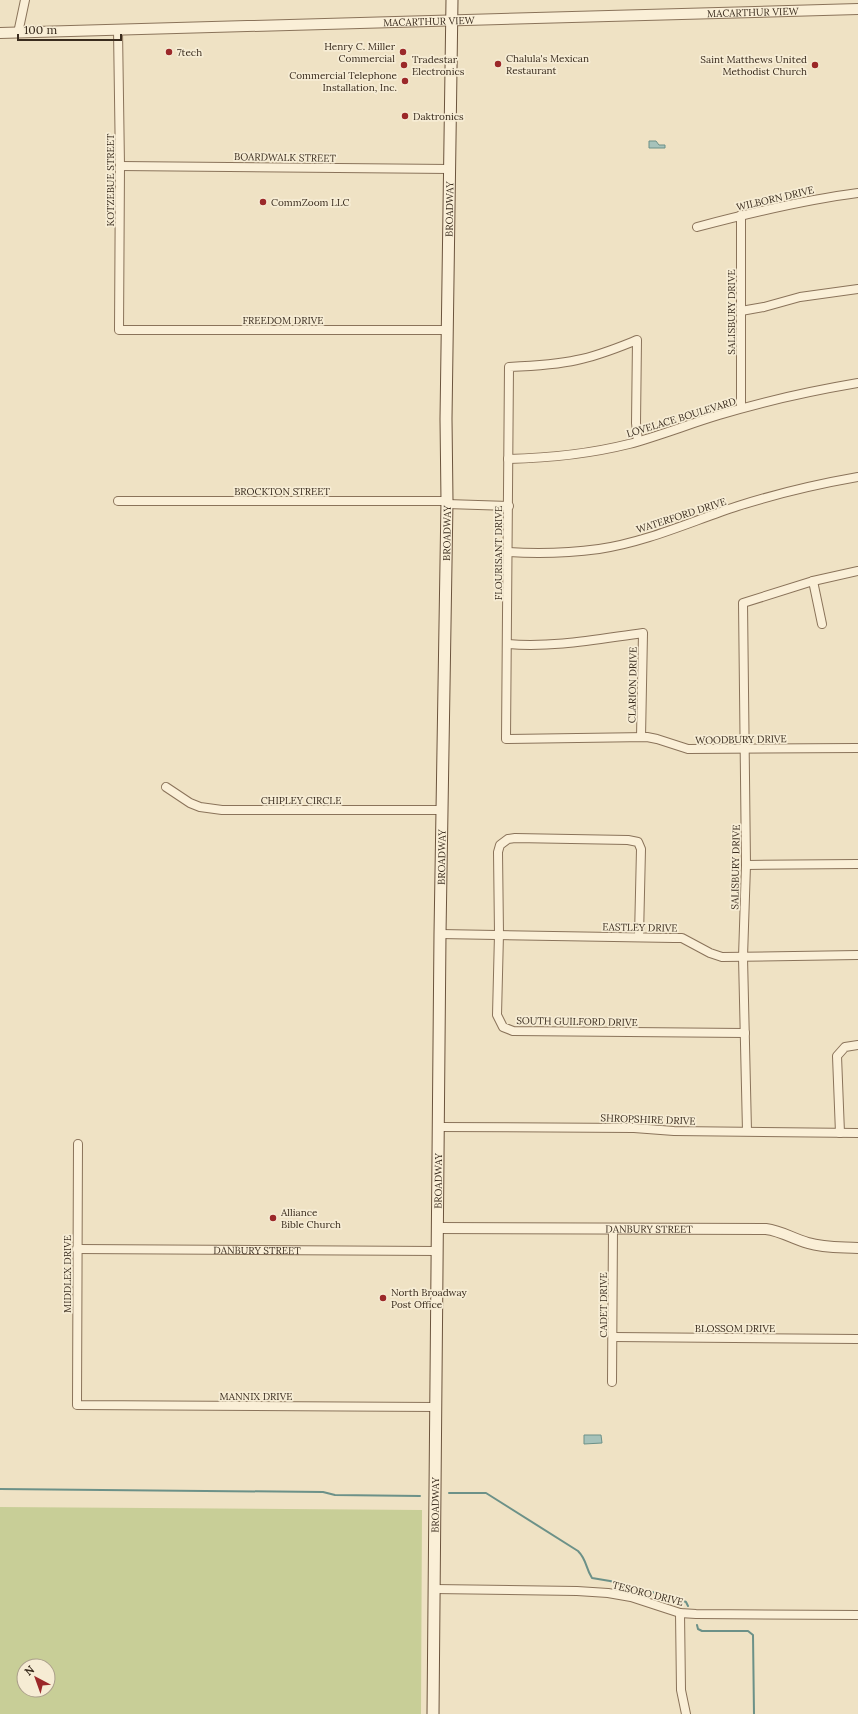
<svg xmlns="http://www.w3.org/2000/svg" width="858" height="1714" font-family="Lora,serif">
<rect width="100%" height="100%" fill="#efe2c4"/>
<path fill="#c8ce97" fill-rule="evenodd" d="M0 1507 422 1510 421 1714H0ZM24 1666H48V1690H24Z"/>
<g fill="#a6c2ba" stroke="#6c9188">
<path d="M649 141H656L659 145H665V148H649Z"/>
<path d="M584 1435H601L602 1443 584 1444Z"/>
</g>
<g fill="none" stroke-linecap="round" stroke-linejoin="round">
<g stroke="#6c9188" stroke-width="2">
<path d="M0 1489 323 1492 335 1495 420 1496"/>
<path d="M449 1493H486L578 1551C587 1560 585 1567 592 1578L610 1581 679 1599 686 1602 688 1606"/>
<path d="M697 1625 698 1629 702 1631H748L753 1635 754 1714"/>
</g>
<defs>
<g id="minor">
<path d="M118 30 120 166 119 330H448"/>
<path d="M18 33 25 0"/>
<path d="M120 166 450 169"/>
<path d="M741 215V408"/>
<path d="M697 227C750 213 803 200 858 193"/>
<path d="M741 311 764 307 800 297 858 289"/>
<path d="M638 441 636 423 637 340C617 348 598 356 577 360 555 365 532 366 509 367L506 739 647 737 657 739 688 749 858 748"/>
<path d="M508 459C550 458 589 454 629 444 659 436 689 424 719 415 765 401 811 391 858 383"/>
<path d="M118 501H447"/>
<path d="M447 504 509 506"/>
<path d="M508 552C538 554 569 553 599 549 647 542 692 521 738 506 776 494 818 484 858 477"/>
<path d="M813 581 822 624"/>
<path d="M507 644C553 648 598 639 643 633L641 737"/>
<path d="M166 787 190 803 200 807 222 810H442"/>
<path d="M746 865 858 864"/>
<path d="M440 934 674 938H682L710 953 722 957 858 955"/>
<path d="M639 936 641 849 638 842 628 840 515 838 508 839 500 845 498 852 499 934 497 1015 503 1027 513 1031 745 1033"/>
<path d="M438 1127 634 1128 674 1131 858 1133"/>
<path d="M747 1131 743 957 746 865 743 603 813 581 858 571"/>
<path d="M840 1133 837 1056 845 1047 858 1045"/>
<path d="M78 1144 77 1405 436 1407"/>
<path id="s1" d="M77 1249 437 1251"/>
<path d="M613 1337 858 1339"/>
<path d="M612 1382 613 1228"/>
<path d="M434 1589 577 1591 608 1593 631 1597 680 1613 696 1614 858 1615"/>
<path d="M680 1613 681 1690 686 1714"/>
</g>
<g id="tertiary">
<path id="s2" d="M0 33 858 9"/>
<path id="s3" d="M437 1228 766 1229C782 1231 793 1239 808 1243 824 1248 841 1247 858 1248"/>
</g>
<g id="secondary">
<path id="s4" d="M433 1714 440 934 447 501 446 419 452 0"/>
</g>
</defs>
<use href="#minor" stroke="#8a735a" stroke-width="10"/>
<use href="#tertiary" stroke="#8a735a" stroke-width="12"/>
<use href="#secondary" stroke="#6c543d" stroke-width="13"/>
<use href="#minor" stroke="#faefd7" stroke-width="8"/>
<use href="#tertiary" stroke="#faefd7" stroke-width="10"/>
<use href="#secondary" stroke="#faefd7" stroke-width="11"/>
</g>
<g fill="#9b2829" stroke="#f6ecd4" stroke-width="1.5">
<circle cx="169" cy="52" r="4"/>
<circle cx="403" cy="52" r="4"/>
<circle cx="498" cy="64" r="4"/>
<circle cx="404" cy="65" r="4"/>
<circle cx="815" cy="65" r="4"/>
<circle cx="405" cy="81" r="4"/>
<circle cx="405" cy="116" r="4"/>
<circle cx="263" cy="202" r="4"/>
<circle cx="273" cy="1218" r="4"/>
<circle cx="383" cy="1298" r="4"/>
</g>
<g text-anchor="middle" stroke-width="3.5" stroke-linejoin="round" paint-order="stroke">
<g font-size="10" fill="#3a2c1e" stroke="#f6ecd4">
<text dy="4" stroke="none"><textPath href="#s2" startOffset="753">MACARTHUR VIEW</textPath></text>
<text dy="4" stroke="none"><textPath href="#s2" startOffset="429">MACARTHUR VIEW</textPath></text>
<text transform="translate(285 157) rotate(1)" y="4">BOARDWALK STREET</text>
<text transform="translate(110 180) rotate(-90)" y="4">KOTZEBUE STREET</text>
<text transform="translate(775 198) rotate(-13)" y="4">WILBORN DRIVE</text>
<text dy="4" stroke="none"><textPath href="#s4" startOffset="1505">BROADWAY</textPath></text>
<text transform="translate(731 312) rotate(-90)" y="4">SALISBURY DRIVE</text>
<text x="283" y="324">FREEDOM DRIVE</text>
<text transform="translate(681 417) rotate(-17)" y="4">LOVELACE BOULEVARD</text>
<text x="282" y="495">BROCKTON STREET</text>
<text transform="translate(681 515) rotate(-18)" y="4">WATERFORD DRIVE</text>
<text dy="4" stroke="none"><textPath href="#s4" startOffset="1181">BROADWAY</textPath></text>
<text transform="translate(498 553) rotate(-90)" y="4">FLOURISANT DRIVE</text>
<text transform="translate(632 685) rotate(-89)" y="4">CLARION DRIVE</text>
<text transform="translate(741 739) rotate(-1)" y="4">WOODBURY DRIVE</text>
<text x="301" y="804">CHIPLEY CIRCLE</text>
<text dy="4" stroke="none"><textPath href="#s4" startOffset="857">BROADWAY</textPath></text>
<text transform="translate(735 867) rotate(-89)" y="4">SALISBURY DRIVE</text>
<text transform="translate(640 927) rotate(1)" y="4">EASTLEY DRIVE</text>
<text transform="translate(577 1021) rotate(1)" y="4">SOUTH GUILFORD DRIVE</text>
<text transform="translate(648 1119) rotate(2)" y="4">SHROPSHIRE DRIVE</text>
<text dy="4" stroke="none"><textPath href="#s4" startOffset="533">BROADWAY</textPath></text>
<text dy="4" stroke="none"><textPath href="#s3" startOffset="212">DANBURY STREET</textPath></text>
<text dy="4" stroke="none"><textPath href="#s1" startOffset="180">DANBURY STREET</textPath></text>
<text transform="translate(67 1274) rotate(-90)" y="4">MIDDLEX DRIVE</text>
<text transform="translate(603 1305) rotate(-90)" y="4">CADET DRIVE</text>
<text x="735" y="1332">BLOSSOM DRIVE</text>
<text x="256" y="1400">MANNIX DRIVE</text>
<text dy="4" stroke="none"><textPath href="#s4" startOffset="209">BROADWAY</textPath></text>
<text transform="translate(648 1593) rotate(14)" y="4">TESORO DRIVE</text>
</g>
<g font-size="10" fill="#3a2c1e" stroke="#f6ecd4" text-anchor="start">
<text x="395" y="50" text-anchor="end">Henry C. Miller<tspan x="395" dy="12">Commercial</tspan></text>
<text x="177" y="56">7tech</text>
<text x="506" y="62">Chalula's Mexican<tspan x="506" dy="12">Restaurant</tspan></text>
<text x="412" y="63">Tradestar<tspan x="412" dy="12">Electronics</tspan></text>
<text x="807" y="63" text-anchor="end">Saint Matthews United<tspan x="807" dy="12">Methodist Church</tspan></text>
<text x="397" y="79" text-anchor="end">Commercial Telephone<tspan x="397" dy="12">Installation, Inc.</tspan></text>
<text x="413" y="120">Daktronics</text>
<text x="271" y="206">CommZoom LLC</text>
<text x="281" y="1216">Alliance<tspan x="281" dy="12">Bible Church</tspan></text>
<text x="391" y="1296">North Broadway<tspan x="391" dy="12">Post Office</tspan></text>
</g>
</g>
<g transform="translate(36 1678) rotate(319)"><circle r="19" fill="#f6ecd4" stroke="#ab9f8b"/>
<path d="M0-3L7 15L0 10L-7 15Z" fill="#9b2829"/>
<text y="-6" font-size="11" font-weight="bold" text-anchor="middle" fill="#3a2c1e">N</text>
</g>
<path d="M18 34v6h103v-6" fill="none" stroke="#3a2c1e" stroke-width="2"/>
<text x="24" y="34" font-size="12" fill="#3a2c1e" stroke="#f6ecd4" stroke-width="3" paint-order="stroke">100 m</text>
</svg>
